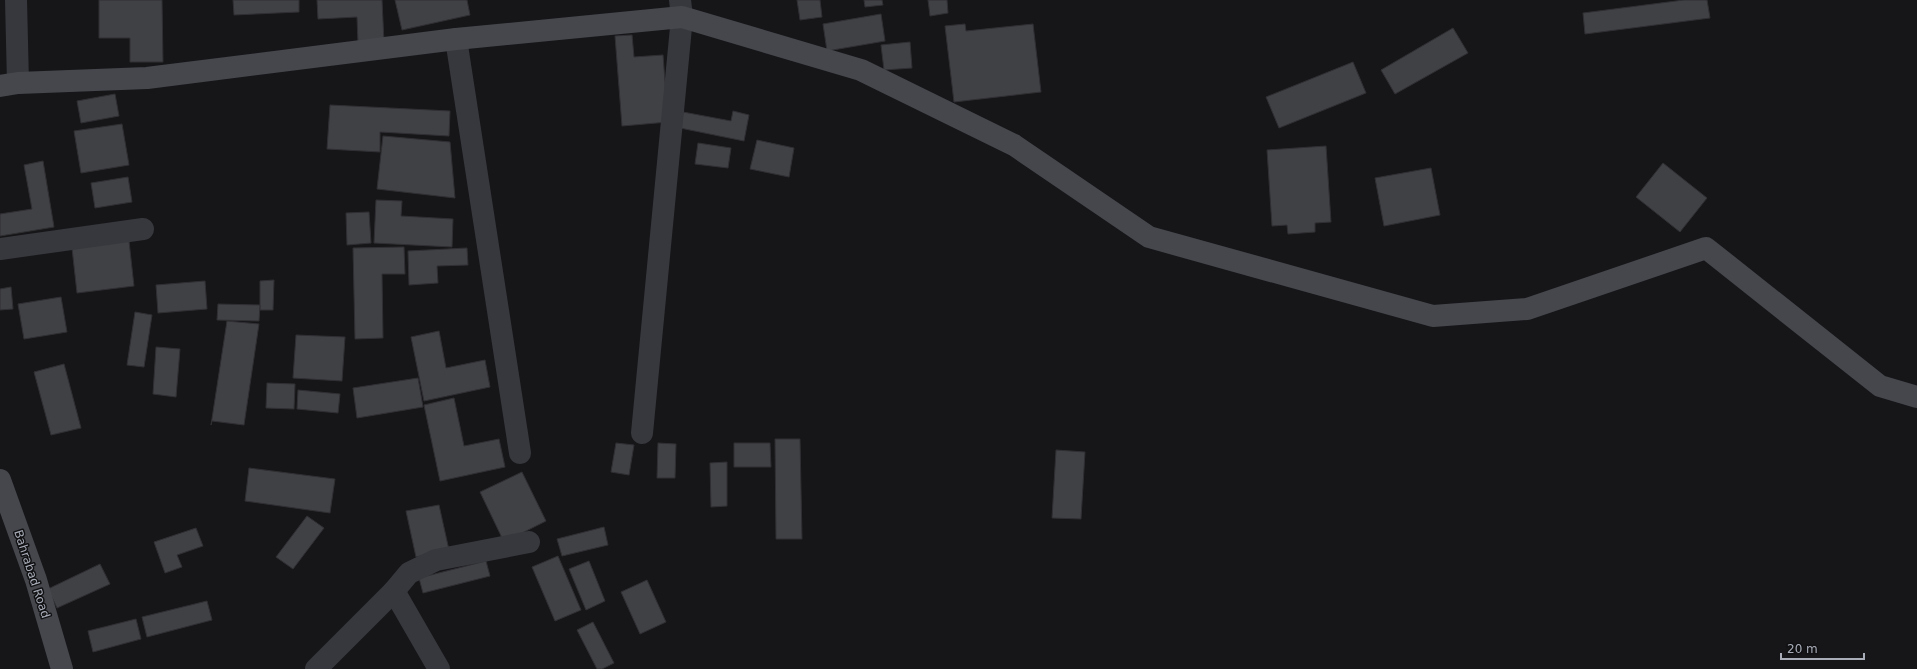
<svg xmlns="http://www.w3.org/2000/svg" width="1917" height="669" font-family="'DejaVu Sans',sans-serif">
<rect width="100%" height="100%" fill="#161618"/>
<g fill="#404145" stroke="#303034">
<path d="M99 0H162L163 62H130V38H99Z"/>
<path d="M233 0H299V12L234 15Z"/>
<path d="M317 0H382L384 42 358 43 357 17 318 19Z"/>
<path d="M395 0H467L470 15 402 30Z"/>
<path d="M797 0H820L822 17 800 20Z"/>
<path d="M864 0H882L883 5 865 7Z"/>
<path d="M928 0H947L948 13 930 16Z"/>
<path d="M1684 0H1707L1710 18 1585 34 1583 13Z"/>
<path d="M881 14 885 41 827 51 823 24Z"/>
<path d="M965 24 966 31 1033 24 1041 92 954 102 945 26Z"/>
<path d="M1453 28 1468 53 1395 94 1381 70Z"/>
<path d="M632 35 634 57 663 55 668 122 622 126 615 36Z"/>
<path d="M910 42 912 68 884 70 881 45Z"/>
<path d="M1353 62 1366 93 1279 128 1266 97Z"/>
<path d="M115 94 119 116 81 123 77 101Z"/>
<path d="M330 105 450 111 449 136 380 132V152L327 149Z"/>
<path d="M733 111 749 115 744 141 680 128 683 112 731 121Z"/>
<path d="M122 124 129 165 81 173 74 131Z"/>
<path d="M383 136 450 142 455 198 377 189Z"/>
<path d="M757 140 794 148 789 177 750 169Z"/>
<path d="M698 143 731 148 728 168 695 164Z"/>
<path d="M1326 146 1331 222 1315 223V232L1288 234 1287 225 1272 226 1267 150Z"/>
<path d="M43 161 54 227 0 236V214L32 209 24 165Z"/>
<path d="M1663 163 1707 198 1680 232 1636 197Z"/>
<path d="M1431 168 1440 215 1384 226 1375 178Z"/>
<path d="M128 177 132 202 95 208 91 183Z"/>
<path d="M376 200 402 201 401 216 453 219 452 247 374 243Z"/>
<path d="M369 212 371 243 347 245 346 213Z"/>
<path d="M129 241 134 286 77 293 72 248Z"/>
<path d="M404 247 405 274H382L383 338 355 339 353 248Z"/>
<path d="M467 248 468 265 437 266 438 283 409 285 408 251Z"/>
<path d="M274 280 273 310H260V281Z"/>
<path d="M205 281 207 309 158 313 156 285Z"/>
<path d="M11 287 13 309 0 310V289Z"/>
<path d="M61 297 67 332 24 339 18 304Z"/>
<path d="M218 304 260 305 259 321 217 320Z"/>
<path d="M135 312 152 315 144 367 127 365Z"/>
<path d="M227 321 259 324 244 425 212 421 211 425Z"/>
<path d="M439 331 446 368 485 360 490 387 424 401 411 337Z"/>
<path d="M296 335 345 337 342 381 293 378Z"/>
<path d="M156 347 180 349 176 397 153 394Z"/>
<path d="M64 364 81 428 51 435 34 372Z"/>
<path d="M418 378 423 407 357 418 353 388Z"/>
<path d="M267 383 295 384 294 409 266 408Z"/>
<path d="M298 390 340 394 338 413 297 409Z"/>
<path d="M454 398 464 446 499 439 505 467 440 481 424 405Z"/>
<path d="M775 439H800L802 539H776Z"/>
<path d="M616 443 634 445 629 475 611 472Z"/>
<path d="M658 443 676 444 675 478H657Z"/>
<path d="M734 443H770L771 467H734Z"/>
<path d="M1056 450 1085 452 1081 519 1052 518Z"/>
<path d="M727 462V506L711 507 710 463Z"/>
<path d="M249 468 335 479 330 513 245 501Z"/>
<path d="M522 472 546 521 504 542 480 492Z"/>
<path d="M439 505 449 550 416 557 406 511Z"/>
<path d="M307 516 324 528 293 569 276 557Z"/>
<path d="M604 527 608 545 562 556 557 539Z"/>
<path d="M196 528 203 546 177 555 182 567 165 573 154 542Z"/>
<path d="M558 556 581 610 555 621 532 567Z"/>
<path d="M486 561 490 576 423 593 419 578Z"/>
<path d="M589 561 605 601 586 610 569 569Z"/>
<path d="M100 564 110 584 57 608 48 589Z"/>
<path d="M647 580 666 622 640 634 621 592Z"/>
<path d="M207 601 212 620 147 637 142 617Z"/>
<path d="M136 619 141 639 93 652 88 631Z"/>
<path d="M593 622 614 663 602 669H597L577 630Z"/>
</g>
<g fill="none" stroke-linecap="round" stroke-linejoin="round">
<g stroke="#37383d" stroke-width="22">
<path d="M16 0 18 83"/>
<path d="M456 39 520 453"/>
<path d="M0 249 143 229"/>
<path d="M642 433 682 17 680 0"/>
<path d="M394 591 439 669"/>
<path d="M316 669 394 591 409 573 436 560 529 542"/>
</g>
<g stroke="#45474d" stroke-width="22">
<path d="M0 86 18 83 147 78 456 39 682 17 861 70 1014 145 1149 237 1433 316 1527 309 1706 248 1880 386 1917 397"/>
<path d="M0 480 36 580 62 669"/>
</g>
</g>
<g text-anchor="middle" stroke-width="3" stroke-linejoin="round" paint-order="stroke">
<g font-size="12" fill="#a8adb8" stroke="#111113">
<text transform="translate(32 574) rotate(72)" y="4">Bahrabad Road</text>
</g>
</g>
<path d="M1781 653v6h83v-6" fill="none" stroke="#a8adb8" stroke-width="2"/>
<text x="1787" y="653" font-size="12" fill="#a8adb8" stroke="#111113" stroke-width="3" paint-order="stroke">20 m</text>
</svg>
